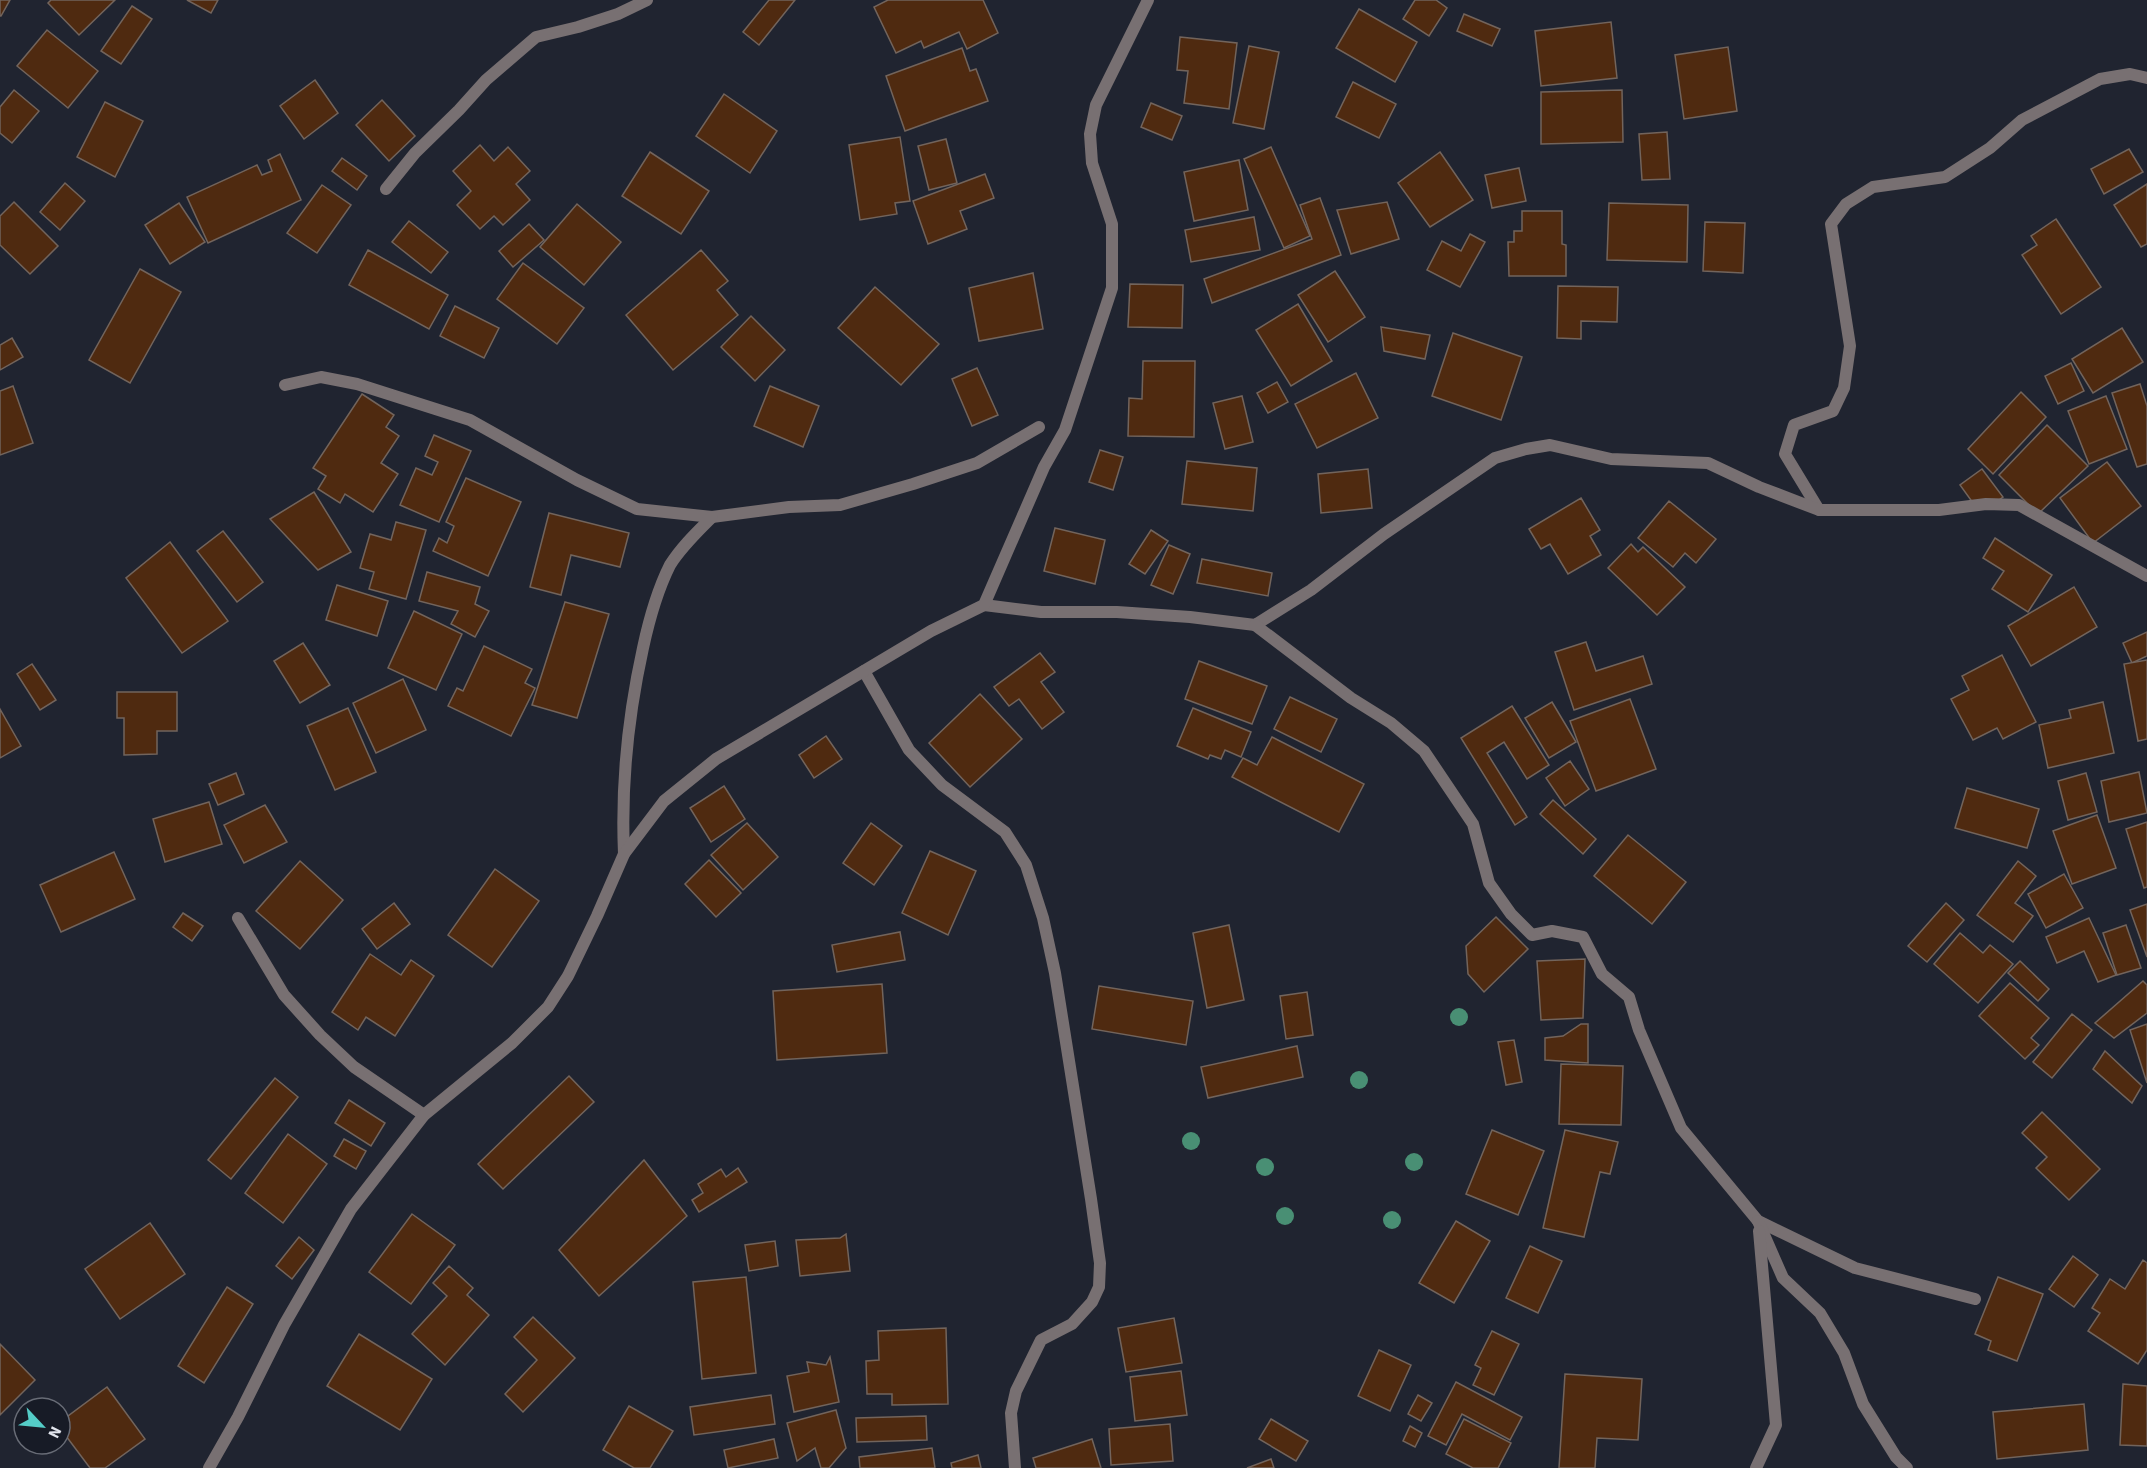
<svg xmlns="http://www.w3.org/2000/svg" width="2147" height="1468" font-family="'Source Sans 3',sans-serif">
<rect width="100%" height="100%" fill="#202430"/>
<g fill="#4f2a10" stroke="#72645c" stroke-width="1.5">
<path d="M0 0H10L1 16H0Z"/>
<path d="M51 0H115L79 35 48 3Z"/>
<path d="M187 0H218L211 13Z"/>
<path d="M769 0H795L759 45 743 32Z"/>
<path d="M888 0H983L998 33 967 49 959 32 924 48 921 41 896 53 874 7Z"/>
<path d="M1415 0H1436L1447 8 1429 36 1403 19Z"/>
<path d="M132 6 152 19 121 64 101 51Z"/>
<path d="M1359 9 1417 42 1395 82 1336 48Z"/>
<path d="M1464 14 1500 29 1492 46 1457 31Z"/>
<path d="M1611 22 1617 78 1541 86 1535 31Z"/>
<path d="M47 30 98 71 68 108 17 66Z"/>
<path d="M1180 37 1237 43 1229 109 1184 103 1188 71 1177 70Z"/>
<path d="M1249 46 1279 52 1264 129 1233 123Z"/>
<path d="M1728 47 1737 111 1684 119 1675 55Z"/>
<path d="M962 48 970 71 976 69 988 101 905 131 886 76Z"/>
<path d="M315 80 338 113 304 139 280 106Z"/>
<path d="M1353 82 1396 104 1379 138 1336 117Z"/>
<path d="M14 90 39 111 12 143 0 133V107Z"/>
<path d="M1622 90 1623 142 1541 144V92Z"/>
<path d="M724 94 777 131 750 173 696 136Z"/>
<path d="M382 100 415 136 389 161 356 125Z"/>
<path d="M105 102 143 121 115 177 77 157Z"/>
<path d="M1151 103 1182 116 1172 140 1141 127Z"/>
<path d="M1667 132 1670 179 1642 180 1639 134Z"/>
<path d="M900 137 910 201 895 203 897 214 860 220 849 145Z"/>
<path d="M946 139 957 183 929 190 918 146Z"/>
<path d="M480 145 494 161 508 147 530 171 516 184 530 200 503 225 494 216 480 229 457 205 471 191 453 171Z"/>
<path d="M1271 147 1310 236 1284 248 1244 159Z"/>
<path d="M2129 149 2143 172 2104 194 2091 169Z"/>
<path d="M650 152 709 191 681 234 622 196Z"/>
<path d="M1440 152 1473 200 1430 227 1398 183Z"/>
<path d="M280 154 301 200 208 243 187 197 257 165 262 175 272 171 268 160Z"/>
<path d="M342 158 367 176 357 190 332 171Z"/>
<path d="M1239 160 1248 210 1194 221 1184 172Z"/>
<path d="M1519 168 1526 201 1492 208 1485 175Z"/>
<path d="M985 174 994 198 960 211 967 229 928 244 913 201Z"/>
<path d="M65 183 85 201 60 230 40 212Z"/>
<path d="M2147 184V244L2141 247 2114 205Z"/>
<path d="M322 185 351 205 317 253 287 233Z"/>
<path d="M1320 198 1341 255 1212 303 1204 279 1312 239 1300 205Z"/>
<path d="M14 202 58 246 30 274 0 245V216Z"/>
<path d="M1387 202 1399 239 1351 254 1337 210Z"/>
<path d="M179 203 205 242 170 264 145 225Z"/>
<path d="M1609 203 1688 205 1687 262 1607 260Z"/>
<path d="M577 204 621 242 584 285 540 247Z"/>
<path d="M1522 211H1562V244L1566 245V276H1509L1508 242H1514V231H1522Z"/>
<path d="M1254 217 1260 250 1191 262 1185 230Z"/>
<path d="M2056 219 2101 287 2061 314 2022 255 2037 245 2031 236Z"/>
<path d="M409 221 448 252 431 273 392 242Z"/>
<path d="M1705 222 1745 223 1743 273 1703 271Z"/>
<path d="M529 224 544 240 513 267 499 251Z"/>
<path d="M1470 234 1485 242 1460 287 1427 270 1442 241 1461 251Z"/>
<path d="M368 250 448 295 429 329 349 285Z"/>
<path d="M701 250 728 281 717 290 738 315 673 370 626 315Z"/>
<path d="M523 263 584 308 557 344 497 299Z"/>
<path d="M140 269 181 292 130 383 89 360Z"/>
<path d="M1335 271 1365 317 1328 342 1298 295Z"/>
<path d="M1033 273 1043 329 979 341 969 288Z"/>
<path d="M1130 284 1183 285 1182 328 1128 327Z"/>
<path d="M1558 286 1618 287 1617 322 1581 321V339L1557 338Z"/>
<path d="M875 287 939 344 901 385 838 328Z"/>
<path d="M1298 304 1332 361 1291 386 1256 330Z"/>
<path d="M455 306 499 328 484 358 440 336Z"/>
<path d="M751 316 785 350 755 381 721 347Z"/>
<path d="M1381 327 1430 335 1425 359 1384 351Z"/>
<path d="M2122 328 2143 362 2093 393 2072 359Z"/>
<path d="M1453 333 1522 357 1501 420 1432 396Z"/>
<path d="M12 338 23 357 0 370V345Z"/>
<path d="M1143 361H1195L1194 437 1128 436 1129 398 1142 399Z"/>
<path d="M2071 363 2084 391 2058 404 2045 376Z"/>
<path d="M977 368 998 415 972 426 952 379Z"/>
<path d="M1356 373 1378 418 1317 448 1295 404Z"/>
<path d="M1277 382 1288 402 1268 413 1257 393Z"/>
<path d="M2140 384 2147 406V464L2137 467 2112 393Z"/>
<path d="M13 386 33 443 0 455V391Z"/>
<path d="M770 386 819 406 803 447 754 426Z"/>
<path d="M2021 392 2046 417 1993 474 1968 449Z"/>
<path d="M362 394 394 415 386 427 399 436 381 463 398 474 373 512 345 494 340 503 318 489 326 476 313 468Z"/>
<path d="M1242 396 1253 442 1225 449 1213 403Z"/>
<path d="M2106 396 2127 449 2089 464 2068 411Z"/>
<path d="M2047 425 2088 466 2038 514 1999 475Z"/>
<path d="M434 435 471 451 439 522 400 505 416 468 432 475 438 462 425 456Z"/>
<path d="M1100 450 1123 457 1113 490 1089 482Z"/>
<path d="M1187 461 1257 468 1253 511 1182 504Z"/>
<path d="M2107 462 2141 506 2093 543 2060 498Z"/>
<path d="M1368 469 1372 508 1321 513 1318 474Z"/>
<path d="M1982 469 2003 497 1996 502 1973 503 1960 485Z"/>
<path d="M466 478 521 502 488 576 433 551 439 538 447 543 454 526 446 522Z"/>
<path d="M314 492 351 552 318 570 270 519Z"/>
<path d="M1581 498 1600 530 1590 536 1601 555 1568 574 1550 544 1541 549 1529 529Z"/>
<path d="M1669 501 1716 539 1696 563 1685 553 1673 567 1638 538Z"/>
<path d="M549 513 629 533 620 567 571 555 561 595 530 587Z"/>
<path d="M396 522 426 530 406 599 369 589 374 572 360 568 370 534 391 540Z"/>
<path d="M1055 528 1105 540 1095 584 1044 571Z"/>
<path d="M1151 530 1168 541 1145 574 1129 564Z"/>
<path d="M223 531 263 582 237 602 197 551Z"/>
<path d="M1995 538 2052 575 2028 612 1992 589 2004 571 1983 558Z"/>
<path d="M170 542 228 621 182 653 126 578Z"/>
<path d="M1631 544 1638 552 1643 547 1685 587 1657 615 1608 568Z"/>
<path d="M1169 545 1190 554 1173 594 1151 585Z"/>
<path d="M1202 559 1272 573 1268 596 1197 583Z"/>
<path d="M427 572 480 587 475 604 489 611 475 637 451 624 458 611 419 601Z"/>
<path d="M337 585 388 601 377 636 326 620Z"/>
<path d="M2074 587 2097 627 2031 666 2008 626Z"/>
<path d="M565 602 609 614 577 718 532 705Z"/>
<path d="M414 611 462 634 436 690 388 668Z"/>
<path d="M2147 632V656L2132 663 2123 643Z"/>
<path d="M1586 642 1596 671 1643 656 1652 684 1574 710 1555 652Z"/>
<path d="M303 643 330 685 300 703 274 661Z"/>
<path d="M484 646 532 669 525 683 535 688 511 736 448 706 457 688 463 691Z"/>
<path d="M1040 653 1055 672 1041 682 1064 712 1042 729 1019 699 1009 706 994 687Z"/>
<path d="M2002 655 2036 722 2003 739 1997 728 1973 740 1951 699 1969 690 1962 676Z"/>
<path d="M2147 660V739L2138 741 2124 664Z"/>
<path d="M1199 661 1267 686 1252 724 1185 699Z"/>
<path d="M32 664 56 700 40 710 17 674Z"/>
<path d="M403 679 426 730 376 753 353 703Z"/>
<path d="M117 692H177V731H157V754L124 755V718H117Z"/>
<path d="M980 694 1022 739 970 787 929 743Z"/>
<path d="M1290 697 1337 719 1321 752 1274 729Z"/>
<path d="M1630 699 1656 769 1596 791 1570 721Z"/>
<path d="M1552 702 1576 742 1549 758 1525 718Z"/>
<path d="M2103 702 2114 753 2048 768 2039 725 2071 718 2069 710Z"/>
<path d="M1512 706 1549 765 1527 779 1504 742 1487 753 1527 817 1515 825 1461 738Z"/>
<path d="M348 708 376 772 335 790 307 726Z"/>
<path d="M1193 708 1251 732 1241 757 1225 750 1221 759 1210 755 1208 759 1177 746Z"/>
<path d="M0 709 21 746 0 758Z"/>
<path d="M826 736 842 759 814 778 799 755Z"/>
<path d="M1272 737 1364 784 1339 832 1232 777 1243 758 1257 765Z"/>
<path d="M1570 761 1589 789 1565 806 1546 778Z"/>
<path d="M2139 772 2147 813 2109 822 2101 781Z"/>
<path d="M236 773 244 794 218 805 209 784Z"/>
<path d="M2086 773 2097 812 2068 820 2058 781Z"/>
<path d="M724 786 745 819 711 842 690 808Z"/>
<path d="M1967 788 2039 809 2027 848 1955 828Z"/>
<path d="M1553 800 1596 839 1583 854 1540 814Z"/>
<path d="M209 802 222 844 165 862 153 819Z"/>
<path d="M265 805 287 842 244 863 224 825Z"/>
<path d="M2097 815 2116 868 2072 884 2053 831Z"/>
<path d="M2147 822V887L2144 888 2126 829Z"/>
<path d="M747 823 778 857 743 890 711 855Z"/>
<path d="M871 823 902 846 874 885 843 863Z"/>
<path d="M1628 835 1686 882 1652 924 1594 876Z"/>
<path d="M930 851 976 871 948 935 902 913Z"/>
<path d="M114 852 135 899 61 932 40 885Z"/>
<path d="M709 860 741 893 716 917 685 884Z"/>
<path d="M300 861 343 900 300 949 256 911Z"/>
<path d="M2018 861 2036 876 2015 903 2033 916 2013 942 1977 915Z"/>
<path d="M495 869 539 901 492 967 448 935Z"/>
<path d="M2064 874 2083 908 2046 928 2028 894Z"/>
<path d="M394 903 410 924 377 949 362 929Z"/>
<path d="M1946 903 1964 920 1927 962 1908 946Z"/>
<path d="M2147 904V957L2130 910Z"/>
<path d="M183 913 203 926 192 941 173 927Z"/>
<path d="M1496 917 1528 949 1484 992 1468 974 1466 946Z"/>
<path d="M2089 918 2116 975 2098 982 2084 951 2057 963 2046 937Z"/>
<path d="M1229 925 1244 1000 1207 1008 1193 933Z"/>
<path d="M2126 925 2141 968 2117 975 2103 933Z"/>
<path d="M900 932 905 960 837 972 832 945Z"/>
<path d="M1960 933 1983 953 1990 945 2013 964 1978 1003 1934 964Z"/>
<path d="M370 954 401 975 411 960 434 976 395 1036 366 1017 358 1030 332 1012Z"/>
<path d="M1585 959 1583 1018 1541 1020 1537 961Z"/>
<path d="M2020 961 2049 989 2038 1001 2008 973Z"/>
<path d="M2143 981 2147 985V1013L2114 1038 2095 1023Z"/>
<path d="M2010 983 2049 1018 2031 1038 2039 1045 2025 1059 1979 1016Z"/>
<path d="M882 984 887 1053 777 1060 773 991Z"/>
<path d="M1099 986 1193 1001 1186 1045 1092 1029Z"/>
<path d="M1307 992 1313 1035 1286 1039 1280 996Z"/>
<path d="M2072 1014 2092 1030 2052 1078 2033 1062Z"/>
<path d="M1581 1024H1588V1063L1545 1060V1038L1563 1036Z"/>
<path d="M2147 1024V1083L2130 1030Z"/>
<path d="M1514 1040 1522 1082 1506 1085 1498 1042Z"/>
<path d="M1297 1046 1303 1077 1208 1098 1201 1067Z"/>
<path d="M2105 1051 2142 1086 2132 1103 2093 1069Z"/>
<path d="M1561 1064 1623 1066 1621 1125 1559 1124Z"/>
<path d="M569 1076 594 1102 503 1189 478 1164Z"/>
<path d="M275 1078 298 1097 231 1179 208 1160Z"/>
<path d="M349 1100 385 1123 371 1146 335 1123Z"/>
<path d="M2042 1112 2100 1169 2069 1200 2036 1168 2047 1157 2022 1133Z"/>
<path d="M1492 1130 1544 1151 1518 1215 1466 1194Z"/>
<path d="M1565 1130 1618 1142 1610 1174 1600 1172 1584 1237 1543 1228Z"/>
<path d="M288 1134 327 1164 283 1223 245 1193Z"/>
<path d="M344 1139 366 1151 356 1169 334 1156Z"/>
<path d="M644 1160 687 1216 599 1296 559 1250Z"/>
<path d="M738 1168 747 1182 699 1212 692 1200 703 1193 698 1184 721 1169 726 1177Z"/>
<path d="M412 1214 455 1245 411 1304 369 1272Z"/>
<path d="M1456 1221 1490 1241 1454 1303 1419 1283Z"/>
<path d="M150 1223 185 1274 120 1319 85 1269Z"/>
<path d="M846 1234 850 1271 800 1276 796 1240 840 1238Z"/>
<path d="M299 1237 314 1250 292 1279 276 1266Z"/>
<path d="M775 1241 778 1266 749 1271 745 1245Z"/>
<path d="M1530 1246 1562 1261 1538 1313 1506 1298Z"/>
<path d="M2073 1256 2098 1275 2074 1307 2049 1289Z"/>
<path d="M2143 1260 2147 1263V1350L2138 1364 2088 1331 2100 1313 2092 1308 2110 1279 2125 1289Z"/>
<path d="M449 1266 473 1288 467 1295 489 1315 445 1365 412 1334 447 1296 433 1283Z"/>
<path d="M746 1277 756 1373 702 1379 693 1282Z"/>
<path d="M1998 1277 2043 1294 2017 1361 1988 1350 1991 1341 1975 1334Z"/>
<path d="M227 1287 253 1304 204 1383 178 1366Z"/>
<path d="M533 1317 575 1358 523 1412 505 1394 537 1360 514 1337Z"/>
<path d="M1174 1318 1182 1363 1126 1372 1118 1328Z"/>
<path d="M946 1328 948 1404 892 1405V1394H867L866 1361 879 1360 878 1331Z"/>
<path d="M1492 1331 1519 1344 1494 1395 1473 1385 1481 1368 1475 1365Z"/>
<path d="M359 1334 432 1379 400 1430 327 1386Z"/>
<path d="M0 1344 35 1380 0 1415Z"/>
<path d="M1379 1350 1411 1365 1390 1411 1358 1396Z"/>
<path d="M830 1357 839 1402 794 1412 787 1376 809 1372 807 1362 826 1365Z"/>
<path d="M1181 1371 1187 1415 1135 1421 1130 1377Z"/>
<path d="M1565 1374 1642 1379 1638 1440 1597 1438 1595 1468H1559Z"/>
<path d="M1456 1382 1522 1417 1510 1440 1462 1414 1446 1445 1428 1436Z"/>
<path d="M2123 1384 2147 1386V1446L2120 1445Z"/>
<path d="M107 1387 145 1439 105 1468H90L60 1428V1422Z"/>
<path d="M771 1395 775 1424 694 1435 690 1407Z"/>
<path d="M1418 1395 1432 1403 1421 1421 1408 1414Z"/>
<path d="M2084 1404 2088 1450 1997 1459 1993 1412Z"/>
<path d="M629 1406 673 1431 650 1468H634L603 1450Z"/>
<path d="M836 1410 846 1448 829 1468H821L815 1448 797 1461 787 1423Z"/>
<path d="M926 1416 927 1440 857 1442 856 1418Z"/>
<path d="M1271 1419 1308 1441 1296 1461 1259 1439Z"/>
<path d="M1464 1419 1511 1443 1498 1468H1473L1446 1454Z"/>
<path d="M1170 1424 1173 1461 1111 1465 1109 1429Z"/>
<path d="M1410 1426 1422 1433 1415 1447 1403 1441Z"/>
<path d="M774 1439 778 1458 728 1468 724 1450Z"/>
<path d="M1092 1439 1101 1468H1036L1033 1458Z"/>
<path d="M932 1448 935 1468H860L859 1457Z"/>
<path d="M978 1455 981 1468H952L951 1463Z"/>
<path d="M1271 1459 1274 1468H1247Z"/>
</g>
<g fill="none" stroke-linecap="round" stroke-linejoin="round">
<g stroke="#787072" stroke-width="12">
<path d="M386 189 415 153 459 110 486 80 536 37 578 27 618 14 647 0"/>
<path d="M285 385 321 377 357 384 470 420 577 480 637 509 712 517 789 507 840 505 913 484 977 463 1039 427"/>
<path d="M1819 510 1785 454 1794 425 1833 411 1844 388 1850 346 1831 224 1846 204 1873 187 1945 177 1990 148 2022 120 2100 79 2130 74 2147 78"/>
<path d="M984 605 1041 612H1117L1190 617 1255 625 1311 590 1384 534 1495 458 1526 449 1550 445 1611 459 1708 463 1759 487 1819 510H1939L1986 504 2019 505 2147 576"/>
<path d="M1255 625 1351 698 1391 723 1424 751 1473 824 1489 883 1511 914 1532 935 1552 931 1583 937 1602 974 1629 997 1639 1030 1681 1128 1758 1221 1855 1268 1975 1299"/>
<path d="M864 671 909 750 942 785 1005 832 1026 865 1043 918 1055 973 1091 1199 1100 1263 1099 1287 1092 1302 1072 1324 1041 1340 1016 1391 1011 1413 1015 1468"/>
<path d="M624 854C621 785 628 716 643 648 649 620 657 591 670 565 681 547 698 531 712 517"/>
<path d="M238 918 284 995 320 1035 354 1067 424 1115"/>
<path d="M1758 1221 1783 1278 1820 1313 1844 1353 1863 1404 1896 1457 1907 1468"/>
<path d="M209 1468 238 1417 284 1325 351 1209 424 1115 512 1043 548 1007 568 976 597 916 624 854 664 801 716 759 931 631 984 605 1044 467 1065 430 1112 288V224L1092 163 1090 134 1096 105 1148 0"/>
<path d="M1756 1468 1776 1425 1759 1231"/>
</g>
</g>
<g fill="#498f74">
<circle cx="1459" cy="1017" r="9"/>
<circle cx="1359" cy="1080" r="9"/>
<circle cx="1191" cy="1141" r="9"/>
<circle cx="1414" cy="1162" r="9"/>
<circle cx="1265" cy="1167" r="9"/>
<circle cx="1285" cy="1216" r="9"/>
<circle cx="1392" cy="1220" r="9"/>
</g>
<g transform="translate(42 1426) rotate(116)"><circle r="28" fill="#171b26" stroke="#686c76" stroke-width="1.5"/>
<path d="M0-4.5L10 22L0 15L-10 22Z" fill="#54cdc7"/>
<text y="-9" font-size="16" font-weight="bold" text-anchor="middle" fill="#e2e5ed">N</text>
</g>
</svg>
